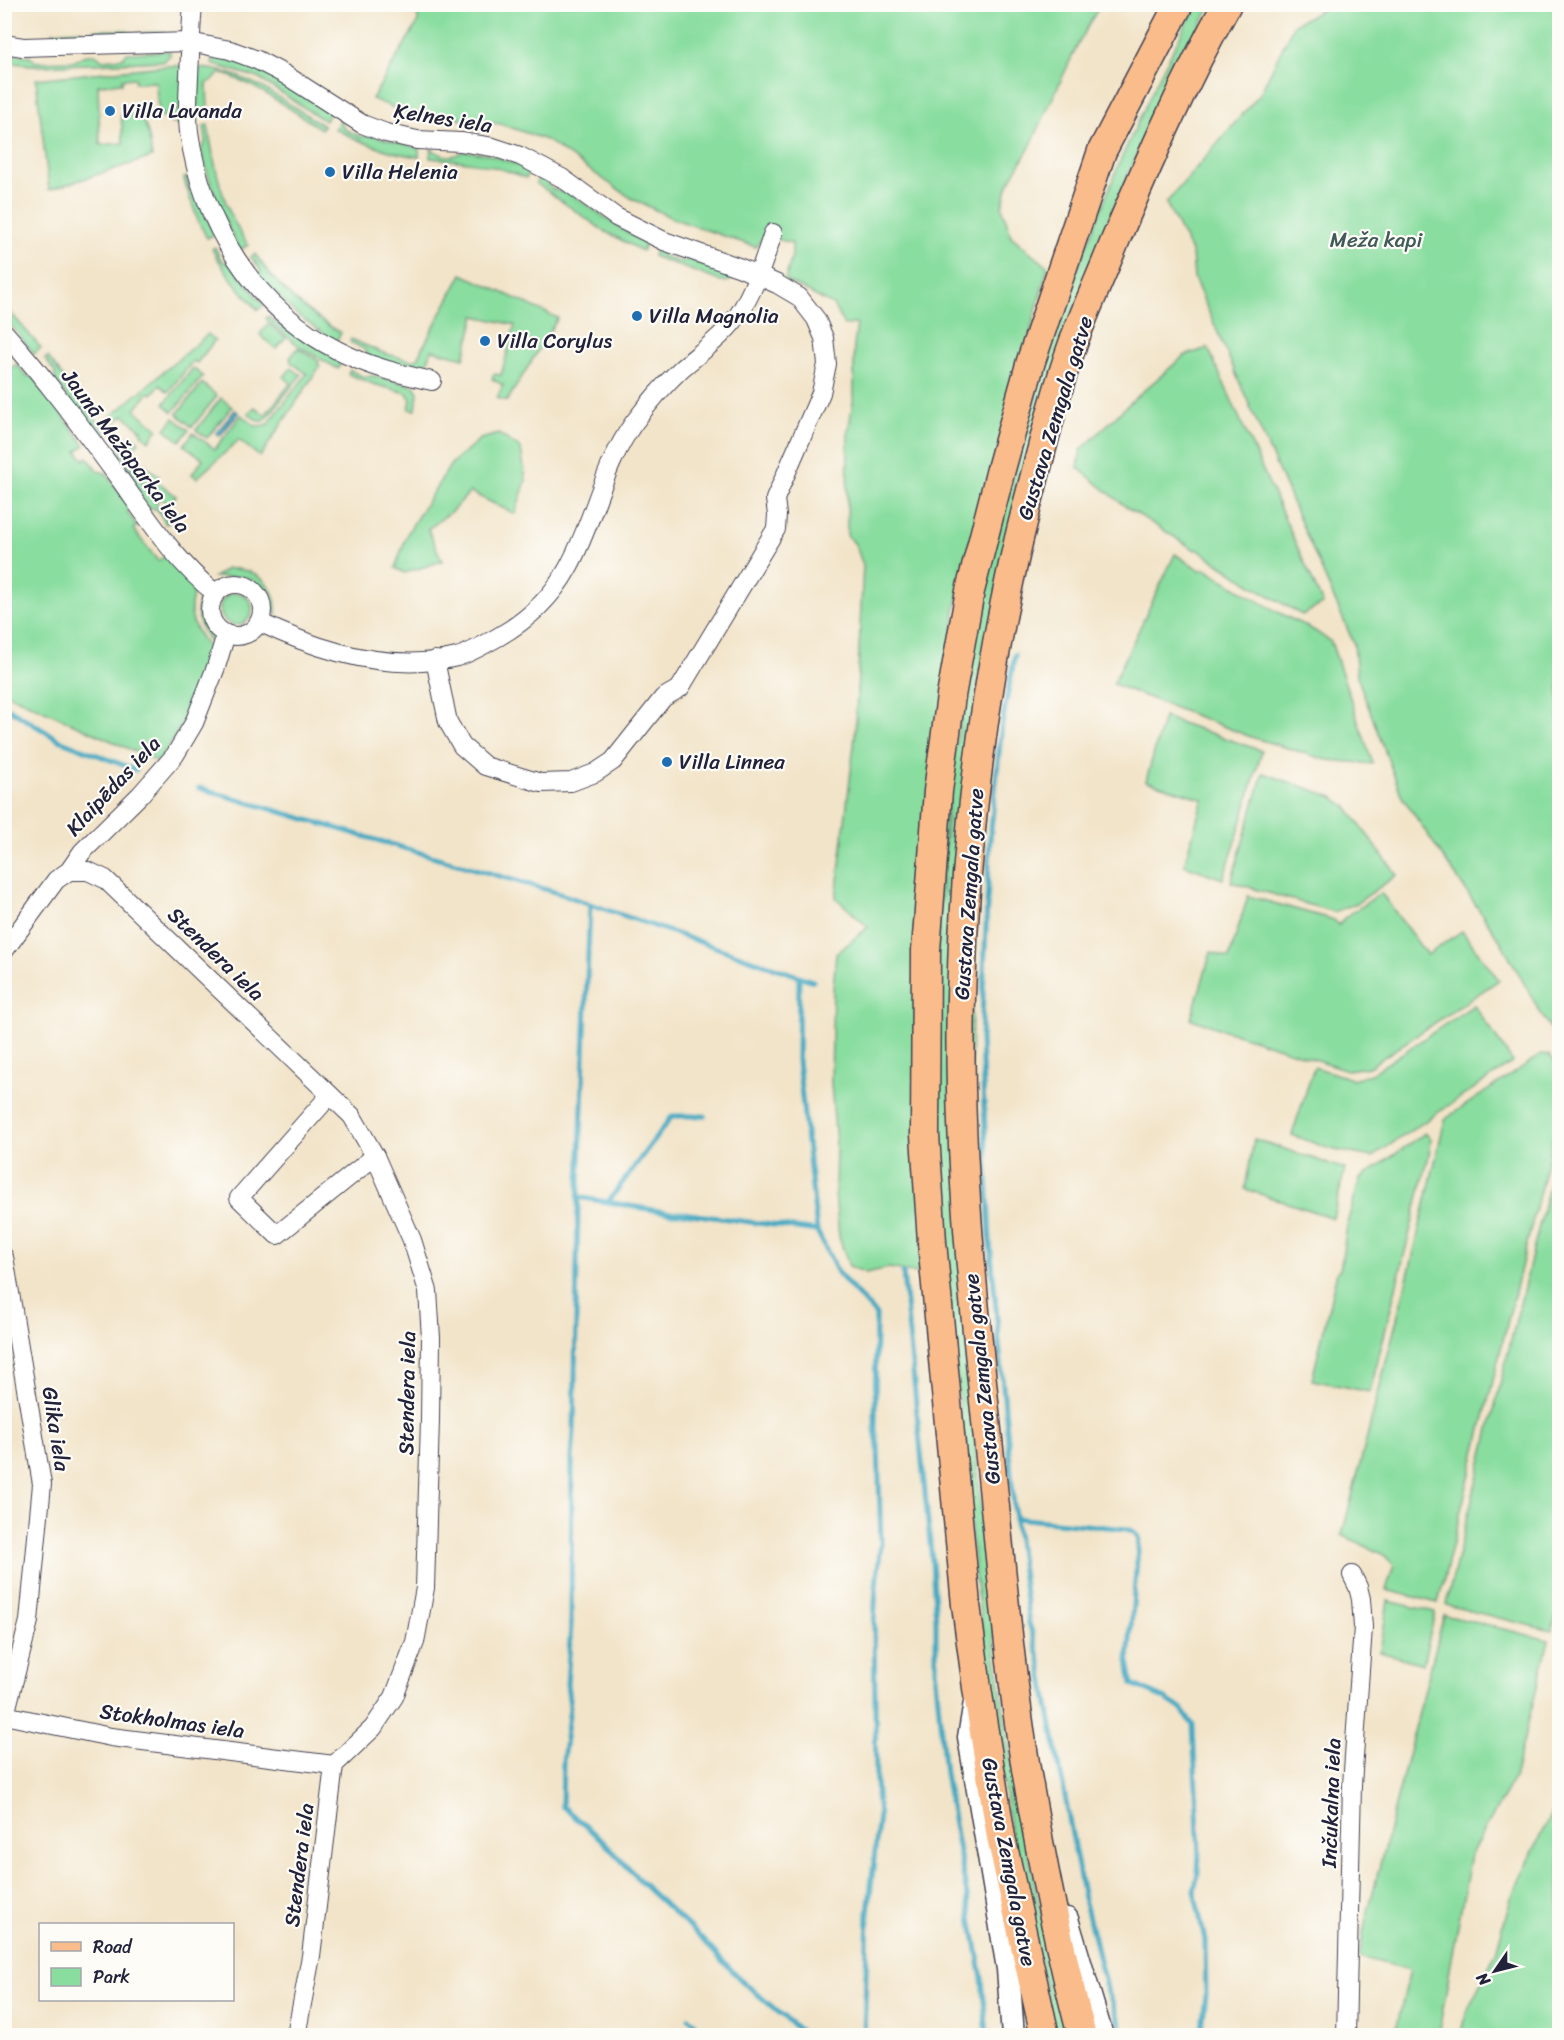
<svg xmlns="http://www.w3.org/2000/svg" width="1564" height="2040" font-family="Sriracha,sans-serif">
<rect width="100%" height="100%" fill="#fdfcf7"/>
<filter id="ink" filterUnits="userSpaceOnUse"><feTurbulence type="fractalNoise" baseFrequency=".0167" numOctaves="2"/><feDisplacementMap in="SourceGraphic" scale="12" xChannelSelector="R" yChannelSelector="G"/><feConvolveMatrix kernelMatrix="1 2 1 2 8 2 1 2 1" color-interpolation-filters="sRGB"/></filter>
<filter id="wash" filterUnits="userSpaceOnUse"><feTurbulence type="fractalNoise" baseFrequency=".008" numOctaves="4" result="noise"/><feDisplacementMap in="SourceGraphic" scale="24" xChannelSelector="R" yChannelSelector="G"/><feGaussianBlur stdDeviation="1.35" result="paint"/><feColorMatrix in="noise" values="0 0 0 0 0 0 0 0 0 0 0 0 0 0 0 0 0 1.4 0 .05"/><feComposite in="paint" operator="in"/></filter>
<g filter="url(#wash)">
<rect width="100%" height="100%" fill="#f2e4c9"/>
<g fill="#88dd9f" stroke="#55806d" stroke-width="1.5">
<path d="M417 5H1100L1076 48 1029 149 1008 184 1002 207 1011 236 1048 267 955 609 923 1274 889 1268 866 1273 849 1266 839 1237 835 1193 836 1143 831 1084 833 989 836 954 868 927 836 898 855 736 863 565 855 544 847 535 848 432 854 396V346L857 324 844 325 833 305 785 280 792 256V243L764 236 756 247 674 219 631 198 546 140 501 124 407 113 372 99 418 22Z"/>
<path d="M1196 5H1211L1167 88 1131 168 1095 252 1064 339 975 694 968 1374 996 1657 1017 1802 1068 2036 1056 2035 1010 1829 976 1585 939 1184 936 975 949 789 977 611 1052 334 1120 161 1158 79Z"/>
<path d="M1332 5H1559V1041L1544 1019 1501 942 1402 797 1357 676 1354 644 1194 278 1192 253 1166 203 1260 94 1294 24Z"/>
<path d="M82 30V38L54 37 52 32Z"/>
<path d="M93 30H122L133 33 165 32 166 35 94 38Z"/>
<path d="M170 51V55L164 61 41 66 5 62 6 53 29 56 36 62 75 61 83 56 95 54 103 60 122 58 127 53Z"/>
<path d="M214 55C261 67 290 87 330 113L325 121 258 78 212 64Z"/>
<path d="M164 66H183V101L178 108 179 125C155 122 157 101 156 82L135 83V78L122 79V83L98 85 100 145 123 143 121 115C126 115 132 113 136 115 149 121 150 145 152 157L49 190 36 79Z"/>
<path d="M199 68C246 70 285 102 324 126L321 129C288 108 258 85 221 73L207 84 208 114 197 115Z"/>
<path d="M340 120 344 129 361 137 370 135 419 148V157C388 153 362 143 335 129Z"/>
<path d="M208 125C214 167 223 210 248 245L240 250C222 218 210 185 201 150L206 141 204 126Z"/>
<path d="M431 148C442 157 452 159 464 151L488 154 531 170 526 178C493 164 465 161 430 158Z"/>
<path d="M541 174C547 187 554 193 568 192L625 231 646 242 642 251 604 231 536 183Z"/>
<path d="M187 177 190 190 198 195 214 235 207 238 198 221 185 183 184 178Z"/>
<path d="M215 247 222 261 231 264 264 305 258 310C241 291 224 272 212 249Z"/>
<path d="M657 247 663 256 679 262 689 259 735 275 733 279 727 282 717 280 653 256Z"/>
<path d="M255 254C278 288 306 313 341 333L336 342 296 314 260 278V269L251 257Z"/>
<path d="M462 274 558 318 507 401 497 398 503 385 492 379 494 374 501 375 515 325 475 316 464 358 432 350 426 366 418 371 368 357 364 349 350 342 351 339 383 353 413 361 419 357 422 347H423Z"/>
<path d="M4 305 41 348 34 354 5 318Z"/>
<path d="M268 316 283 328H290L342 361 338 369 300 347 268 321 266 318Z"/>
<path d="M268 324 286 338 276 349 262 337 260 334Z"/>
<path d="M208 334 215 340 197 363 193 361 168 392 160 385 152 394 149 392 135 410 158 429 149 441 141 434 142 431 124 415 107 430 102 424Z"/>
<path d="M298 348 319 361 318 364 320 366 260 457 239 440 197 478 192 474 203 459 184 445 193 433 215 449 241 415 256 426 267 425 307 374 291 362 290 358Z"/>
<path d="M1208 348 1323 604 1302 615 1253 586 1197 549 1195 550 1126 507 1078 468 1081 450 1135 398 1184 356Z"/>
<path d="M48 357 108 436 101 442 55 381V372L45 359Z"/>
<path d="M4 360 11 368 17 364 26 376 34 377 85 445 77 451 84 460 87 457 98 471 106 473 128 505V513L137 526 133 529 158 561 165 556 196 588C188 605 190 621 200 636 202 640 207 644 208 648 209 655 205 664 204 670 194 705 179 733 158 762L5 693Z"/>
<path d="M193 368 203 376 173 412 164 404Z"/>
<path d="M291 368 301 375 264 421H258L248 413 255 407 265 415 291 383 284 377Z"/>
<path d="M350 370 364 377 374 376 414 386 418 392 416 410 409 409 411 400 407 393 373 384 348 374Z"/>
<path d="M202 383 217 396 192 427 177 414Z"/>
<path d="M221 398 232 407 207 438 196 430Z"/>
<path d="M174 418 189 430 180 441 165 429Z"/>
<path d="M499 434 521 449 526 481 515 514 470 492 452 511 428 529 442 561 405 573 395 568 408 532 451 464 480 439Z"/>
<path d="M131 435 139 442 132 450 135 452 133 455 159 476 156 480 176 496 167 504 161 498 157 501 117 445Z"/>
<path d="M115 445 170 522 166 524 157 509 149 508 121 470V461L112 447Z"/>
<path d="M1175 554 1200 570 1205 569 1272 609 1315 631 1331 642 1373 764 1327 760 1251 737 1113 684Z"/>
<path d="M227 569C256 567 278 585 276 615 267 601 263 580 243 577 233 576 223 578 214 577Z"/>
<circle cx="236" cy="609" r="16"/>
<path d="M200 593 203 614 211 638 210 641C198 627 194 611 200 593Z"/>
<path d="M1164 717 1262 751 1234 847 1223 879 1184 865 1203 799 1146 781Z"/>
<path d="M1263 773 1333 797 1346 806 1397 875 1357 903 1334 912 1231 882Z"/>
<path d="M1381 893 1427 955 1462 931 1499 980 1369 1067 1347 1070 1191 1019 1211 952 1229 958 1248 896 1334 920 1339 925 1344 918Z"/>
<path d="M1474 1005 1513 1062 1372 1157 1330 1149 1292 1135 1314 1067 1352 1079 1371 1074Z"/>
<path d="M1542 1054 1549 1055 1559 1066V1114L1438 1603 1386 1590 1394 1565 1384 1555 1342 1535 1412 1260 1445 1119Z"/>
<path d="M1425 1133 1431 1139 1429 1155 1370 1392 1312 1380 1337 1272 1340 1270 1348 1220 1360 1179Z"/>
<path d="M1254 1139 1345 1169 1333 1218 1245 1189Z"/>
<path d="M1559 1145 1560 1602 1552 1631 1446 1605Z"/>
<path d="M1388 1601 1435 1612 1423 1664 1380 1652Z"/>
<path d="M1444 1615 1549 1640 1514 1778 1471 1854 1438 2035H1395L1410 1970 1359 1957 1365 1923Z"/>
<path d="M1559 1796V2035H1460L1467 2011 1496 1952 1511 1898Z"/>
</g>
<path fill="#42a9c2" stroke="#32667e" stroke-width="1.5" d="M235 410 239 413 220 436 216 433Z"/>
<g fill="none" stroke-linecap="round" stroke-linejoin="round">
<g stroke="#42a9c2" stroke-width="5">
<path d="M1015 655 1002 724 990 839 981 1039 990 1242 1015 1518 1029 1623 1039 1656 1083 1894 1105 1984 1125 2036"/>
<path d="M4 706 59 740 136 770"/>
<path d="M199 788 561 894 813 981"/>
<path d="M590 904 578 1209 574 1431 572 1457 571 1625 567 1684 570 1707 563 1761 562 1806 602 1840 650 1891 696 1933 740 1979 806 2036"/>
<path d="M799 976 798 1061 817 1231 838 1273 876 1315 875 1429 878 1446 881 1543 876 1586 874 1622 876 1783 879 1815 868 1913 864 2036"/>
<path d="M578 1197 671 1213H683L817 1231"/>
<path d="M608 1202 672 1116H705"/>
<path d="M903 1273 932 1562 936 1621V1679L945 1774 982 1978 987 2036"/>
<path d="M1015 1518 1127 1529 1134 1532 1139 1538 1128 1661 1132 1684 1166 1699 1181 1709 1193 1725 1199 1854 1198 1873 1194 1891 1205 1940 1206 1995 1201 2036"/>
<path d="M689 2018 708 2036"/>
</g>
</g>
</g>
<g filter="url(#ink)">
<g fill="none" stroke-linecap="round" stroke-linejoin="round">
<defs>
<g id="minor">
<path d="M193 4C191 29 190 53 189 77 188 95 187 114 189 132 202 223 254 308 337 350 367 366 400 374 432 381"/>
<path d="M4 44 23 47 189 42 230 50 257 60 284 74 362 124 386 133 417 140 461 142 493 147 520 156 562 178 616 217 664 241 741 268 777 284 799 297 816 319 824 338 827 364 821 393 775 499 777 515 776 529 680 688 663 698 613 761 595 773 571 782 541 783 485 766 462 746 448 722 435 660"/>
<path d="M4 332C46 379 83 429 121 481 150 521 176 562 215 593"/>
<circle cx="236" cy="610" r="26"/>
<path d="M259 622C319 651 391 673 457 657 471 653 485 644 498 637 528 620 551 599 568 568 594 522 602 468 633 424 647 405 664 385 681 369 702 351 728 333 742 309 756 285 765 258 773 233"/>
<path d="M69 871H88L105 879 352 1116 375 1156 412 1240 428 1291 431 1338 430 1420 425 1588 415 1642 394 1697 373 1728 334 1765 311 1956 296 2036"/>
<path d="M4 951 56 880 69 871 82 852 140 795 175 755 194 723 216 667 226 634"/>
<path d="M330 1095 239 1198 277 1235 375 1156"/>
<path d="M4 1257 42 1484 29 1621 5 1715"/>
<path d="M4 1715 111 1737 334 1765"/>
<path d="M1346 2036 1352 1785 1363 1627 1361 1599 1358 1587 1352 1575"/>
</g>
<g id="tertiary">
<path d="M975 1702 969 1737 1008 1969 1013 2036"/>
<path d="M1067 1919 1102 2036"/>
</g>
<g id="primary">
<path d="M1045 2036 1001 1837 977 1688 966 1605 932 1242 925 1135 926 950 938 791 951 696 970 591 1001 469 1031 361 1102 151 1179 4"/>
<path d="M1082 2036C1059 1948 1041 1858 1026 1769 1010 1672 1002 1575 992 1477 975 1318 957 1157 961 997 965 822 989 647 1034 479 1046 432 1058 384 1075 338 1087 306 1102 274 1115 241 1149 161 1184 81 1227 4"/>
</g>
</defs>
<use href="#minor" stroke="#413f50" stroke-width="20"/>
<use href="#tertiary" stroke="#413f50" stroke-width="25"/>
<use href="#primary" stroke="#413f50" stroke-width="31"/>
<use href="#minor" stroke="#fff" stroke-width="18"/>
<use href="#tertiary" stroke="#fff" stroke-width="22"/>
<use href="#primary" stroke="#fabc8b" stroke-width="28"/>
</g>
</g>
<g fill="#1f6fb2" stroke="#fdfcf7" stroke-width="2">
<circle cx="110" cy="111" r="6"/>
<circle cx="330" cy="172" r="6"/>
<circle cx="637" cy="316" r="6"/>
<circle cx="485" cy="341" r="6"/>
<circle cx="667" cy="762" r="6"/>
</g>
<g text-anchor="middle" stroke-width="4.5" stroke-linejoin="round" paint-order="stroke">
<g font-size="21" fill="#22223b" stroke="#fdfcf7" text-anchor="start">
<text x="122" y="118">Villa Lavanda</text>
<text x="342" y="179">Villa Helenia</text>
<text x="649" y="323">Villa Magnolia</text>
<text x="497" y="348">Villa Corylus</text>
<text x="679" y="769">Villa Linnea</text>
</g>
<g font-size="21" fill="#22223b" stroke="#fdfcf7">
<text transform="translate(443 118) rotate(9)" y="7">Ķelnes iela</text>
<text transform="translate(1055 418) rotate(-73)" y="7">Gustava Zemgala gatve</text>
<text transform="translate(126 451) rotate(53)" y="7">Jaunā Mežaparka iela</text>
<text transform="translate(113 786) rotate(-47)" y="7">Klaipēdas iela</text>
<text transform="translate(969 894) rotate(-86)" y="7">Gustava Zemgala gatve</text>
<text transform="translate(216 954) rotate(44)" y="7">Stendera iela</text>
<text transform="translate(982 1379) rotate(-96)" y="7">Gustava Zemgala gatve</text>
<text transform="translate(407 1393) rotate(-89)" y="7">Stendera iela</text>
<text transform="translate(56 1429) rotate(81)" y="7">Glika iela</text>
<text transform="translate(172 1721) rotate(8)" y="7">Stokholmas iela</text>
<text transform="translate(1331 1803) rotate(-88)" y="7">Inčukalna iela</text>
<text transform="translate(1009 1862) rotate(79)" y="7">Gustava Zemgala gatve</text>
<text transform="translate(299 1865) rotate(-83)" y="7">Stendera iela</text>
</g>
<g font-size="21" fill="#415a59" stroke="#fdfcf7">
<text x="1376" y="247">Meža kapi</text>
</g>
</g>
<rect width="1564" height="2040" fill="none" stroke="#fdfcf7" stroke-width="24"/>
<rect x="39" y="1923" width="195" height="78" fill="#fdfcf7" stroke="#a5a5ac" stroke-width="1.5"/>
<rect x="51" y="1942" width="30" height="9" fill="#fabc8b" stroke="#a5a5ac" stroke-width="1.5"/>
<text x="93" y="1953" font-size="18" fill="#22223b">Road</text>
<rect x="51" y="1968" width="30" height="18" fill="#88dd9f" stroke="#a5a5ac" stroke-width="1.5"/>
<text x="93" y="1983" font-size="18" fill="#22223b">Park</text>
<g transform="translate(1495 1971) rotate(235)" stroke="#fdfcf7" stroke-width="4.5" paint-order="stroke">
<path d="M0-4.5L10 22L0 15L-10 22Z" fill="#22223b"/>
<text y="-9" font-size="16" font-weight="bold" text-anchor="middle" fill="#22223b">N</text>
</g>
</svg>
